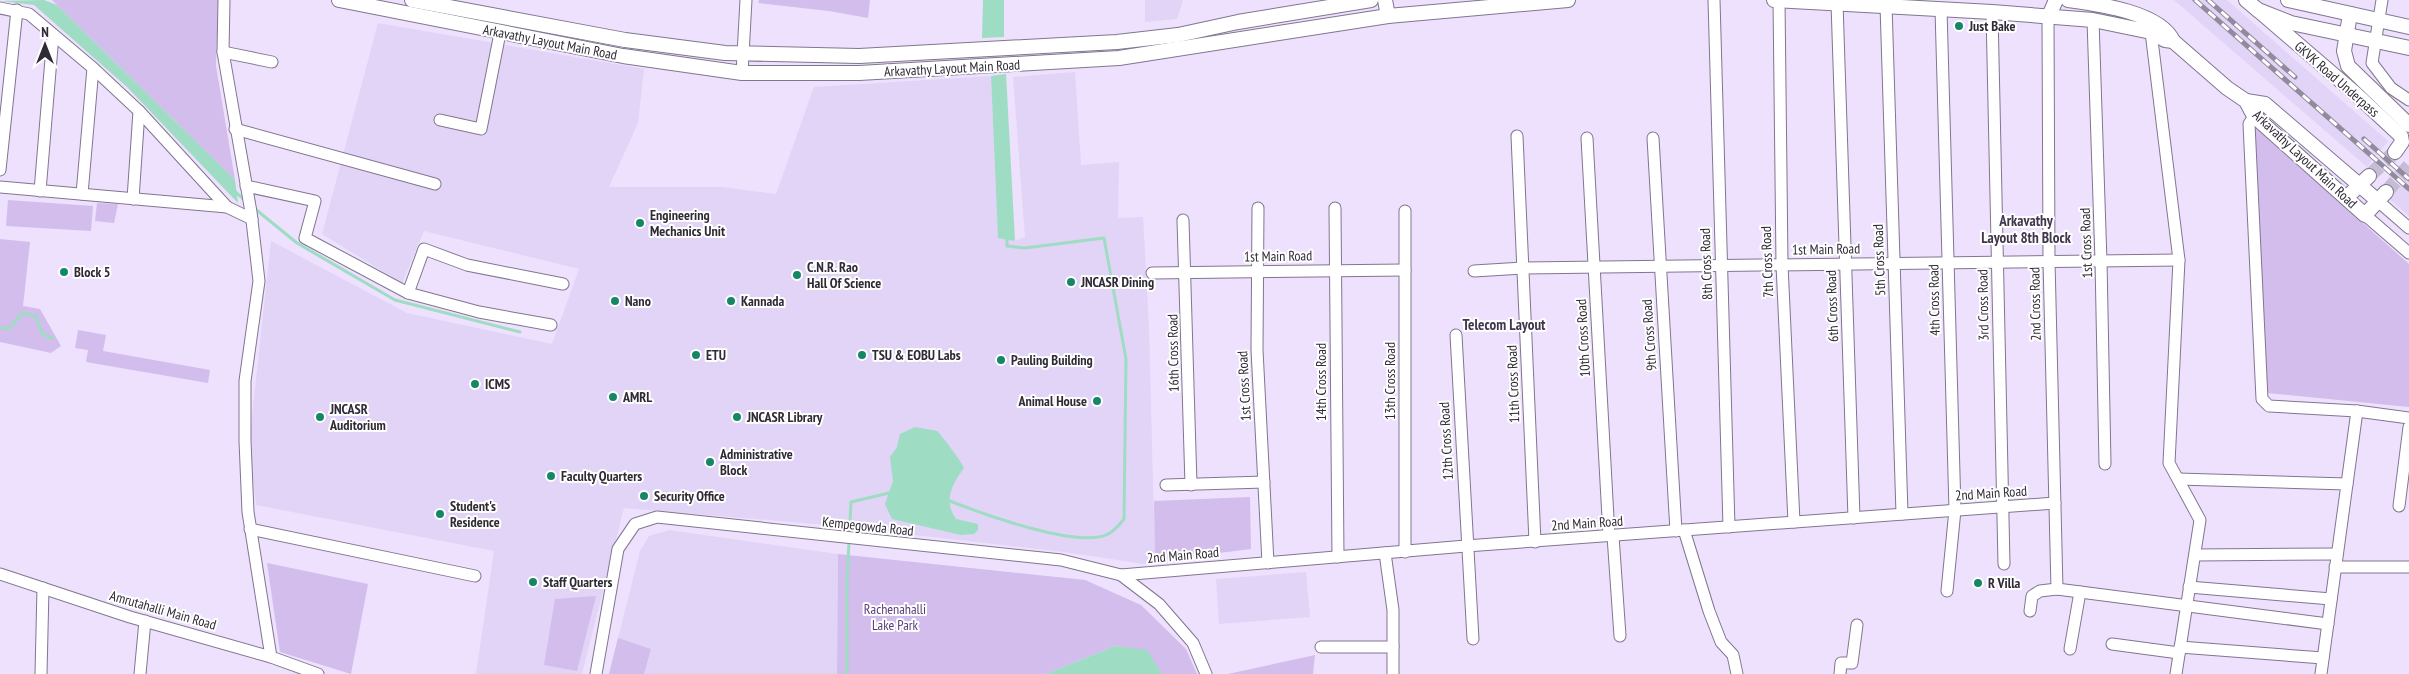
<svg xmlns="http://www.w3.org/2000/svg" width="2409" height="674" font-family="'PT Sans Narrow',sans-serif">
<rect width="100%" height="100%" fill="#ede1fd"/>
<g fill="#e2d4f6">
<path d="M1145 0H1183L1177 19 1145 22Z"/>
<path d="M2174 0H2227L2388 141 2367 167Z"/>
<path d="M378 23 644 69 638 123 609 187H722L776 194 814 87 991 76 998 237 1015 241 1025 237 1013 77 1075 72 1081 165 1119 162 1118 218 1143 217 1149 327 1155 561 1144 564 1064 552 827 525 624 508 582 674H476L494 551 256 505 249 444 271 241 407 313 552 344 579 269 424 231 402 283 322 234Z"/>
<path d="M2409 176V216L2388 198Z"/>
<path d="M669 530 838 554 837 674H609L640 551 649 536Z"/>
<path d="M1306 572 1310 617 1219 624 1216 579Z"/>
</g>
<g fill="#d2bdec">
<path d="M52 0H218L216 66 235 180Z"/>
<path d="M759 0H870L868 18 829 11 758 3Z"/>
<path d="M2254 126 2409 264V407L2267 393Z"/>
<path d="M8 200 93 206 91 231 6 226Z"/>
<path d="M97 203 118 204 114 223 95 221Z"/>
<path d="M0 239 30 242 23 306 40 309 61 346 51 353 0 342Z"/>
<path d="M78 330 106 335 103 351 210 370 208 383 86 362 88 350 75 348Z"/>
<path d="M1250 497 1251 549 1155 561 1154 501Z"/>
<path d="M838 554 1085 580 1141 605 1186 649 1197 674H1162L1147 651 1115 646 1046 674H837Z"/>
<path d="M267 563 368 584 351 674 280 652Z"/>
<path d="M596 596 577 671 544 665 555 599Z"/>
<path d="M618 638 651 649 644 674H609Z"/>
<path d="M1315 655 1313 674H1228Z"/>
</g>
<g fill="#9edcc3">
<path d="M44 0 57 5 235 180 238 203 127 87 34 5 0 1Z"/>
<path d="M983 0H1004V37L982 38Z"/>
<path d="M1006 74 1015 241 998 238 991 76Z"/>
<path d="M915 427 937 431C941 434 963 464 964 468 952 484 943 501 956 519L978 524V530L974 534 961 535 892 519 885 504 893 481 890 457 897 447 900 434Z"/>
<path d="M1115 646 1147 650 1162 674H1046Z"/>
</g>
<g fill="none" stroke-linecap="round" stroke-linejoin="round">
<g stroke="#9edcc3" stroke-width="3">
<path d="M233 190 246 201"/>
<path d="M254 208 297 243 395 300 520 332"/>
<path d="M0 328 9 329 22 313 36 316 43 335 53 338"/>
<path d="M950 501C980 513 1083 551 1110 533 1115 530 1120 524 1124 519L1126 359 1104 238 1025 248 1007 246V235"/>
<path d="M847 674V582L851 502 889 493"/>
</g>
<g stroke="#c7bcd5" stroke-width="14" stroke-dasharray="14 7" stroke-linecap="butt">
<path d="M2369 176 2395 152"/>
<path d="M2386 192 2409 166"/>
</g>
<defs>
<g id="minor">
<path d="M224 0 223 52 251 212 259 281 245 381V441L248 512 271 657"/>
<path d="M1714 0 1729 527"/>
<path d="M1779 0 1782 265 1794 522"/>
<path d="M2382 0 2372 63 2391 88 2409 100"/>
<path d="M1837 3 1854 518"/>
<path d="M1886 5 1902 514"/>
<path d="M0 8 29 14 93 68 139 111 227 207 252 219"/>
<path d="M1941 9 1955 510 1947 591"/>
<path d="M1992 12 2004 564"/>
<path d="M2048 18 2049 261 2057 589"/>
<path d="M2093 20 2101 261 2105 464"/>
<path d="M2155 26 2151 32 2179 260 2169 463 2200 520 2176 674"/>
<path d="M223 52 272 62"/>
<path d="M742 73 746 0"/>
<path d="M2258 111 2249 124 2262 399 2269 406 2357 411"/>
<path d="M440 120 481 129 500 33"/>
<path d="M235 129 435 184"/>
<path d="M1517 136 1535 542"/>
<path d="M1587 138 1609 536"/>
<path d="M1653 138 1676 531"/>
<path d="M0 170 17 10"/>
<path d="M246 186 315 201 305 238 408 293 479 312 551 325"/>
<path d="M0 187 227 207"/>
<path d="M40 191 53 35"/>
<path d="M82 194 93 68"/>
<path d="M133 199 139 111"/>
<path d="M2378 201 2409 228"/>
<path d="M1258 208 1257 350 1268 563"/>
<path d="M1335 208 1338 557"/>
<path d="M2365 215 2409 253"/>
<path d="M1183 220 1191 485"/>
<path d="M1474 271 1523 268 2179 260"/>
<path d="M1152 273 1405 270"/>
<path d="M408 293 424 249 467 265 563 284"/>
<path d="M1456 335 1473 639"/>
<path d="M2178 479 2347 484"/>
<path d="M1166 485 1264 482"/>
<path d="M2399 506 2409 427"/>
<path d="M250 529 475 576"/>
<path d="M1684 530 1709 611 1721 642 1733 655 1737 674"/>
<path d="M1613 536 1620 636"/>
<path d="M1405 552V211"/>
<path d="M1385 553 1393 610V674"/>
<path d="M2195 555 2337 554"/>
<path d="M2335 567H2409"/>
<path d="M0 574 130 617 271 657 318 674"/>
<path d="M1121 575 1466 546 2055 503"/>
<path d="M2189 587 2331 599"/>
<path d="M2030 611 2032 596 2040 591 2057 589 2328 624"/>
<path d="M2112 644 2179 653"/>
<path d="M1321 647H1393"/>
<path d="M2180 647 2323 658"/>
<path d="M2070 649 2080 592"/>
<path d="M41 674 43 588"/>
<path d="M140 674 145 621"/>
<path d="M596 674 618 549 635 524 657 517 1061 560 1121 575 1159 604 1193 643 1206 674"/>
<path d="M1840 674 1841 663H1852L1857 625"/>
<path d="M2321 674 2357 411 2409 418"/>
</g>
<g id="major">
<path d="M339 0 623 56 742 73H859L1119 58 1388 16 1568 0"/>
<path d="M412 0 625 40 725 53 859 56 1117 42 1178 35 1238 22 1371 0"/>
<path d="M1385 0 1388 16"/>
<path d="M1774 0 1992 12 2093 20 2151 32 2165 40 2173 41C2160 12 2097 4 2068 0"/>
<path d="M2246 0 2258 10 2291 23 2409 48"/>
<path d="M2288 0 2409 27"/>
<path d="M2258 10 2356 94 2401 136 2402 142 2395 152"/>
<path d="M2350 14 2344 51 2348 66 2409 125"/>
<path d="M2048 18 2056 0"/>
<path d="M2173 41 2227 88 2246 101 2254 116 2365 215 2386 192"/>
<path d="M2246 101 2265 104 2378 201"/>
<path d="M2346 198 2369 176"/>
</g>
</defs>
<use href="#minor" stroke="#81768f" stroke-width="13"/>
<use href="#major" stroke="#81768f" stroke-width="16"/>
<use href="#minor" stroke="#fff" stroke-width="11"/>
<use href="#major" stroke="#fff" stroke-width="14"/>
<defs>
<g id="rail">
<path d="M2195 0 2409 189"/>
<path d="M2208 0 2295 77"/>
<path d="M2364 139 2409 179"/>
</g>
</defs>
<use href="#rail" stroke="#928a9d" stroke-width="5"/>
<use href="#rail" stroke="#fff" stroke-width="3" stroke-dasharray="9" stroke-linecap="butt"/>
</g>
<g fill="#168766" stroke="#fff" stroke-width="2">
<circle cx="1959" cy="26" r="5"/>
<circle cx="640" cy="223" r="5"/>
<circle cx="64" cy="272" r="5"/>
<circle cx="797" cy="275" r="5"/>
<circle cx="1071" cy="282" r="5"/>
<circle cx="615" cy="301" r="5"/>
<circle cx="731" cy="301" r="5"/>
<circle cx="696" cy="355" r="5"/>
<circle cx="862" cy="355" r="5"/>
<circle cx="1001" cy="360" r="5"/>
<circle cx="475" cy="384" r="5"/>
<circle cx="613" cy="397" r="5"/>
<circle cx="1097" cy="401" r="5"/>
<circle cx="320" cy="417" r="5"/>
<circle cx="737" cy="417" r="5"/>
<circle cx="710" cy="462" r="5"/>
<circle cx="551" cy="476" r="5"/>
<circle cx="644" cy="496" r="5"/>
<circle cx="440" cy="514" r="5"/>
<circle cx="533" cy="582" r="5"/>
<circle cx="1978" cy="583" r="5"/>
</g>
<g text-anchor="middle" stroke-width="4" stroke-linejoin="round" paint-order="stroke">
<g font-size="14" font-weight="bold" fill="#2f2a35" stroke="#fff" text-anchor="start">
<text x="1969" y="31">Just Bake</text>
<text x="650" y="220">Engineering<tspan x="650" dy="16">Mechanics Unit</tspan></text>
<text x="807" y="272">C.N.R. Rao<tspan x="807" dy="16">Hall Of Science</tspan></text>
<text x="74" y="277">Block 5</text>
<text x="1081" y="287">JNCASR Dining</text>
<text x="625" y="306">Nano</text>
<text x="741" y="306">Kannada</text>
<text x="706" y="360">ETU</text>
<text x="872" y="360">TSU &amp; EOBU Labs</text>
<text x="1011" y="365">Pauling Building</text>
<text x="485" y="389">ICMS</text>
<text x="623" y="402">AMRL</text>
<text x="1087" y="406" text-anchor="end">Animal House</text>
<text x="330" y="414">JNCASR<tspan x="330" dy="16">Auditorium</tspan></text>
<text x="747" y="422">JNCASR Library</text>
<text x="720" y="459">Administrative<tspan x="720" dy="16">Block</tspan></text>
<text x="561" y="481">Faculty Quarters</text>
<text x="654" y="501">Security Office</text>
<text x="450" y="511">Student's<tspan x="450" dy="16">Residence</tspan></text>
<text x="543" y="587">Staff Quarters</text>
<text x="1988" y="588">R Villa</text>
</g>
<g font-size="14" fill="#2f2a35" stroke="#fff">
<text transform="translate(550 42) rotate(11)" y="5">Arkavathy Layout Main Road</text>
<text transform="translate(952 68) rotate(-3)" y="5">Arkavathy Layout Main Road</text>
<text transform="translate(2337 79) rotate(41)" y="5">GKVK Road Underpass</text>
<text transform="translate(2305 159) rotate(43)" y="5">Arkavathy Layout Main Road</text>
<text transform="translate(2086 243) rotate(-92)" y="5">1st Cross Road</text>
<text transform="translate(1826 249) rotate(-1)" y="5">1st Main Road</text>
<text transform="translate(1278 256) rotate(-1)" y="5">1st Main Road</text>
<text transform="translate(1879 260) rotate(-92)" y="5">5th Cross Road</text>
<text transform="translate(1767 262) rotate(-92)" y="5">7th Cross Road</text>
<text transform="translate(1706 264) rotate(-92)" y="5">8th Cross Road</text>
<text transform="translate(1934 300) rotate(-91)" y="5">4th Cross Road</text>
<text transform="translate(2035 304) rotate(-91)" y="5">2nd Cross Road</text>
<text transform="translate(1983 305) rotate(-91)" y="5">3rd Cross Road</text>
<text transform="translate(1832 306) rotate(-92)" y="5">6th Cross Road</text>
<text transform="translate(1649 335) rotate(-94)" y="5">9th Cross Road</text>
<text transform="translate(1583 338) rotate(-93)" y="5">10th Cross Road</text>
<text transform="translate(1173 353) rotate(-91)" y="5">16th Cross Road</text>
<text transform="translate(1390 381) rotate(-90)" y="5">13th Cross Road</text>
<text transform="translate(1321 382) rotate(-90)" y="5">14th Cross Road</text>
<text transform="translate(1513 384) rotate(-92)" y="5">11th Cross Road</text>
<text transform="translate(1244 386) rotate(-93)" y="5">1st Cross Road</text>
<text transform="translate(1446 441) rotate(-93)" y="5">12th Cross Road</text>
<text transform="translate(1991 493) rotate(-4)" y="5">2nd Main Road</text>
<text transform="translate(1587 523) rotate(-4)" y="5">2nd Main Road</text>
<text transform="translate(868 526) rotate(6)" y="5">Kempegowda Road</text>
<text transform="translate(1183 555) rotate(-5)" y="5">2nd Main Road</text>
<text transform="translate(163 610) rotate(16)" y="5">Amrutahalli Main Road</text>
</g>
<g font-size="14" fill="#5c3e7b" stroke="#fff">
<text x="895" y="614">Rachenahalli<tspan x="895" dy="16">Lake Park</tspan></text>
</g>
<g font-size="15" font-weight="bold" fill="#40374c" stroke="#fff">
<text x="2026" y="226">Arkavathy<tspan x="2026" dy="17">Layout 8th Block</tspan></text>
<text x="1504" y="330">Telecom Layout</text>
</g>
</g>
<g transform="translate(45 45)" stroke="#ffffff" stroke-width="4" paint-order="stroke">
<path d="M0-4L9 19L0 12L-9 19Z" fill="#2f2a35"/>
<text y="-8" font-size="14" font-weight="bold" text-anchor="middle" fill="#2f2a35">N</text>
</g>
</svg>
